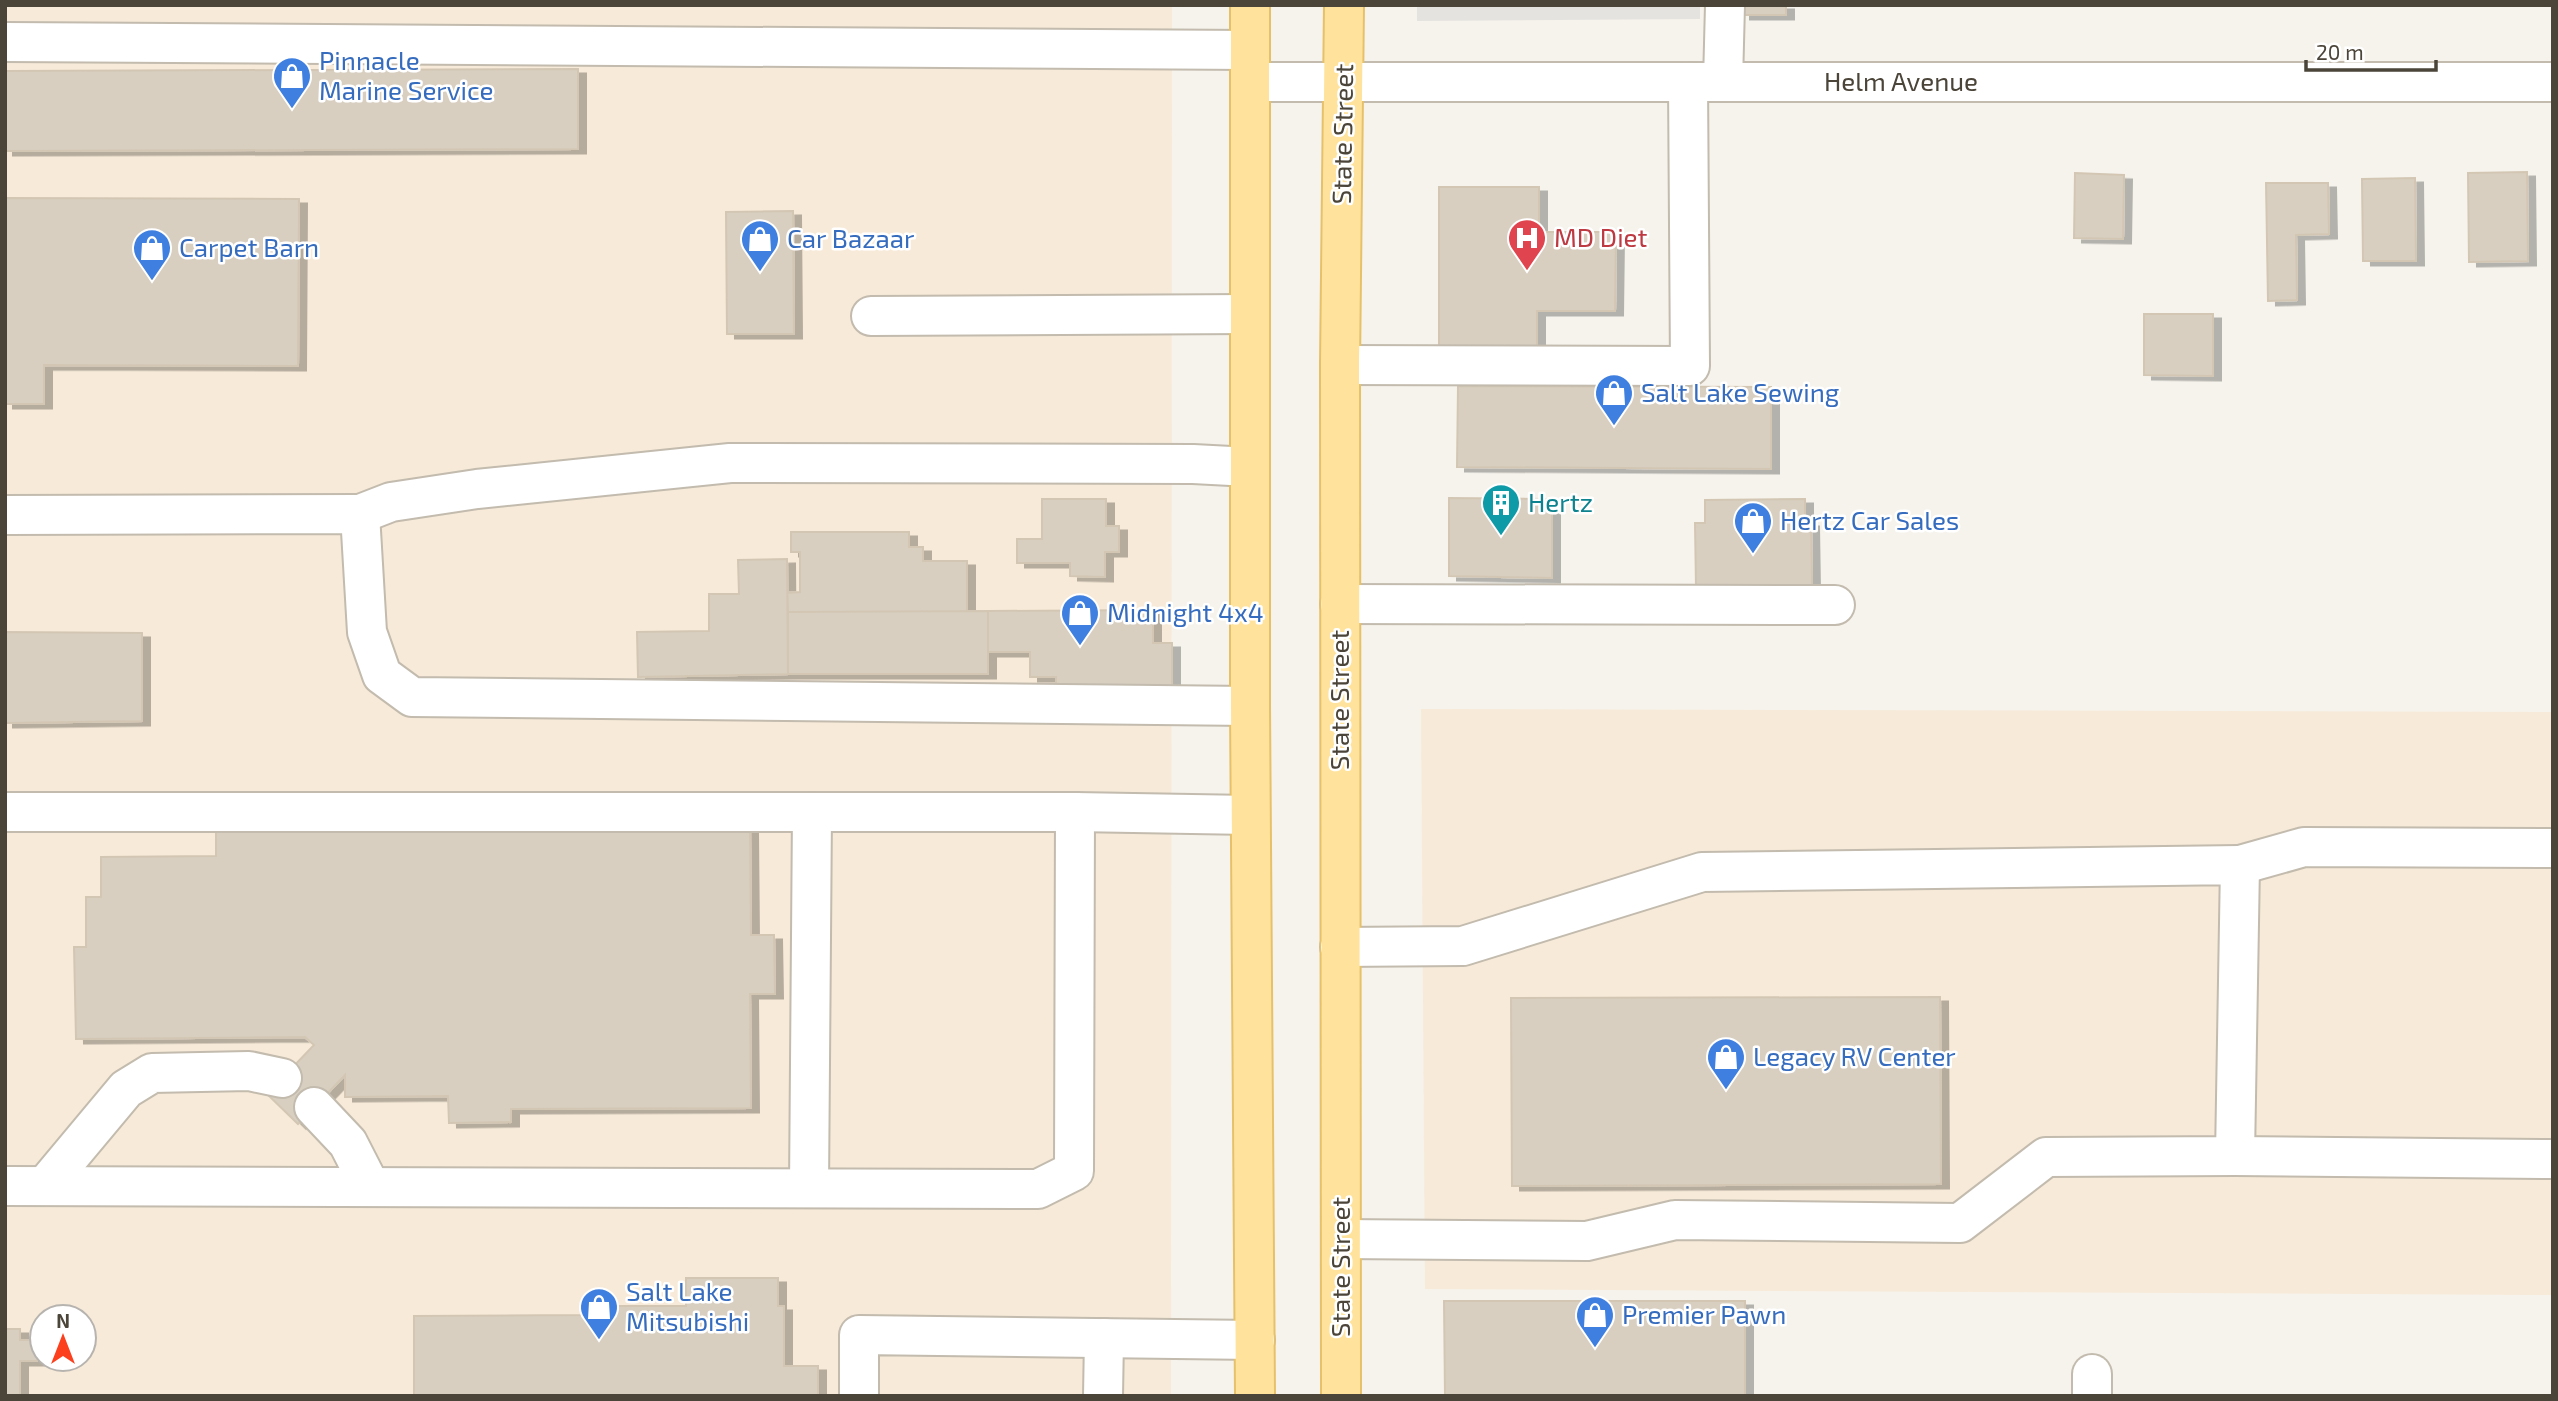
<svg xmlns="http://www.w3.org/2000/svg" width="2558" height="1401" font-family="'Exo 2',sans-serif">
<defs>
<filter id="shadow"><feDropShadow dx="8" dy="4.5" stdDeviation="0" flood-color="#0004"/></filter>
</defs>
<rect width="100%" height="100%" fill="#f6f3ec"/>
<g fill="#f7ead8" fill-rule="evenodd">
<path d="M5 5H1172L1171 1396H5ZM42 1317H84V1359H42Z"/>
<path d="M1421 709 2553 712V1295L1425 1289Z"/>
</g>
<path fill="#e5e3e0" d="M1417 5H1700V19L1417 21Z"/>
<g fill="#d8cfc1" stroke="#d3c7b4" stroke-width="2" filter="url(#shadow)">
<rect x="1742" y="5" width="44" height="10"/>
<path d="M578 69V149L5 151V71Z"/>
<path d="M2527 172 2528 261 2469 262 2468 173Z"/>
<path d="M2075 173 2124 175 2123 239 2074 238Z"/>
<path d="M2415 178 2416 261H2363L2362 179Z"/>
<path d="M2266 183H2328L2329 234 2296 235 2297 300 2268 301Z"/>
<path d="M1439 187H1539V232H1616L1615 311H1537V355H1439Z"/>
<path d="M5 198 299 199 298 366 44 365V404H5Z"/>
<path d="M793 211 794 334H727L726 212Z"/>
<path d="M2144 314H2213V376L2144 375Z"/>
<path d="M1458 386 1771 387V469L1457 467Z"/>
<path d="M1449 498 1552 499V578L1449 576Z"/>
<path d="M1042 499H1106V526H1119V552H1105V577L1070 576V563H1017V539H1042Z"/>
<path d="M1805 499V522H1811L1812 586 1696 587 1695 523H1705V500Z"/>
<path d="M791 532H909V547H923V561H967V612H788L787 593 800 592V552H791Z"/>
<path d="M787 559 788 674 638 677 637 632 709 631V594H739L738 560Z"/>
<path d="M1153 610V643H1172V686L1056 687V677H1030V652H988V611Z"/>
<path d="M988 611V674H788V612Z"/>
<path d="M5 632 142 633V721L5 723Z"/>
<path d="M750 828 751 935H774L775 994H750L751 1108 511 1109V1122L449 1123 448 1096 345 1097V1075L298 1124 267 1094 314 1045 305 1037 76 1039 74 947H86V897H101V857L216 856V832Z"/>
<path d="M1940 997 1941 1184 1512 1186 1511 998Z"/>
<path d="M686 1278H778V1306H784V1366H818V1396H414V1316L590 1315V1306H686Z"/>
<path d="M1444 1301H1745V1396H1445Z"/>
<path d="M5 1329H20V1340H37V1361H20V1396H5Z"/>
</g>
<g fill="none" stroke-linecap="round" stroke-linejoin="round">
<defs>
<g id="minor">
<path d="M5 42 1250 50"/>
<path d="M1250 82H2553"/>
<path d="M1723 82 1725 5"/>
<path d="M871 316 1250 314"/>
<path d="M1340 365 1690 366 1688 82"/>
<path d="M360 514 391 502 477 489 730 463 1193 464 1250 467"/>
<path d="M5 515 360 514 367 632 382 675 412 697 1250 706"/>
<path d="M1340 604 1835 605"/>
<path d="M5 812H1075L1074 1171 1038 1189 5 1186"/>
<path d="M1075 812 1250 815"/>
<path d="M2240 865 2304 847 2553 848"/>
<path d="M1340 947 1463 946 1702 872 2240 865 2235 1156 2046 1157 1960 1223 1675 1220 1587 1241 1341 1239"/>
<path d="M314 1107 348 1143 370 1186"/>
<path d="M2235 1156 2553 1159"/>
<path d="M45 1186 126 1089 152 1073 249 1071 282 1078"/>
<path d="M809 1188 812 812"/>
<path d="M859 1396V1335L1255 1340"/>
<path d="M1103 1396 1104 1338"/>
<path d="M2092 1396V1374"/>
</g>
<g id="major">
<path d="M1250 5V706L1255 1396"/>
<path d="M1341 1396 1340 365 1344 5"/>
</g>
</defs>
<use href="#minor" stroke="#c2bbae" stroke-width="42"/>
<use href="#major" stroke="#e6c16a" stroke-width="42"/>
<use href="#minor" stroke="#fff" stroke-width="38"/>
<use href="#major" stroke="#ffe39c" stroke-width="38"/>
</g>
<defs>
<symbol id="shop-pin" viewBox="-11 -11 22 30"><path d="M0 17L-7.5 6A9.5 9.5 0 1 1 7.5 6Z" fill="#3f7fe0" stroke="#fff"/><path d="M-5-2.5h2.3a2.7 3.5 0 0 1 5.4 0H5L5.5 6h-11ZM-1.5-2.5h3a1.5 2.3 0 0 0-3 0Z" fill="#fff"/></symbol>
<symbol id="hospital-pin" viewBox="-11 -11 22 30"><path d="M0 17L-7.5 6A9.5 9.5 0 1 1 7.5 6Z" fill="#e0444e" stroke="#fff"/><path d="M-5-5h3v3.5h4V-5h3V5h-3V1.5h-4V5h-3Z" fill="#fff"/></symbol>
<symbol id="building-pin" viewBox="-11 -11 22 30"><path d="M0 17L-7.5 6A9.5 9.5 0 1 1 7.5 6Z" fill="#0f9aa8" stroke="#fff"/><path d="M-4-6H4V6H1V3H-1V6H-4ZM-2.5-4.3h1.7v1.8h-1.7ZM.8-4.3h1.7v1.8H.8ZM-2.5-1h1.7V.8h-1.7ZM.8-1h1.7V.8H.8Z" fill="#fff"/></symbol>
</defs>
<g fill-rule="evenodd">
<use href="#shop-pin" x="270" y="54" width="44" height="60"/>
<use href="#hospital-pin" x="1505" y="216" width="44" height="60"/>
<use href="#shop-pin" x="738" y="217" width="44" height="60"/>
<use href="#shop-pin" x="130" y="226" width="44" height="60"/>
<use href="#shop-pin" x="1592" y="371" width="44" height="60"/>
<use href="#building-pin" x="1479" y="481" width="44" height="60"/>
<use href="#shop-pin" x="1731" y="499" width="44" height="60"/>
<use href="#shop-pin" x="1058" y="591" width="44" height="60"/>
<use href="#shop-pin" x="1704" y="1035" width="44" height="60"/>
<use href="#shop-pin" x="577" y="1285" width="44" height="60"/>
<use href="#shop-pin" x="1573" y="1293" width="44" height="60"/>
</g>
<g text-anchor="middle" stroke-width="5" stroke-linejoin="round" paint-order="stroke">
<g font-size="26" fill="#366cbe" stroke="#fff" text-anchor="start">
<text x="319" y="70">Pinnacle<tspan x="319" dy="30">Marine Service</tspan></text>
<text x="787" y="248">Car Bazaar</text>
<text x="179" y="257">Carpet Barn</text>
<text x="1641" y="402">Salt Lake Sewing</text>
<text x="1780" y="530">Hertz Car Sales</text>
<text x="1107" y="622">Midnight 4x4</text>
<text x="1753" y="1066">Legacy RV Center</text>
<text x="626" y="1301">Salt Lake<tspan x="626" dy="30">Mitsubishi</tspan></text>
<text x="1622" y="1324">Premier Pawn</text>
</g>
<g font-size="26" fill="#4b4439" stroke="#fff">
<text x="1901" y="91">Helm Avenue</text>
<text transform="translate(1343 134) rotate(-89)" y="9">State Street</text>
<text transform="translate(1340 700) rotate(-90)" y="9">State Street</text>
<text transform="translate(1341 1267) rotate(-90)" y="9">State Street</text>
</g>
<g font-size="26" fill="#be3a42" stroke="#fff" text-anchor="start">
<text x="1554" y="247">MD Diet</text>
</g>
<g font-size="26" fill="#0d838f" stroke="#fff" text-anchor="start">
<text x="1528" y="512">Hertz</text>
</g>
</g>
<rect width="2558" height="1401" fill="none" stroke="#4b4439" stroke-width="14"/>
<g transform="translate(63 1338)"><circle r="33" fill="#ffffff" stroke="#b7b4b0" stroke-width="2"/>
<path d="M0-5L12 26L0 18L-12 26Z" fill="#fc3f1d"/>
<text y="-10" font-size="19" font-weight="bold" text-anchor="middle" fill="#4b4439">N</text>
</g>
<path d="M2306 60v10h130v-10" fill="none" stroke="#4b4439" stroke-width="3.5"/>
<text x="2316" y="60" font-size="21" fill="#4b4439" stroke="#ffffff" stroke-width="5" paint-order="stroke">20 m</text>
</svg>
